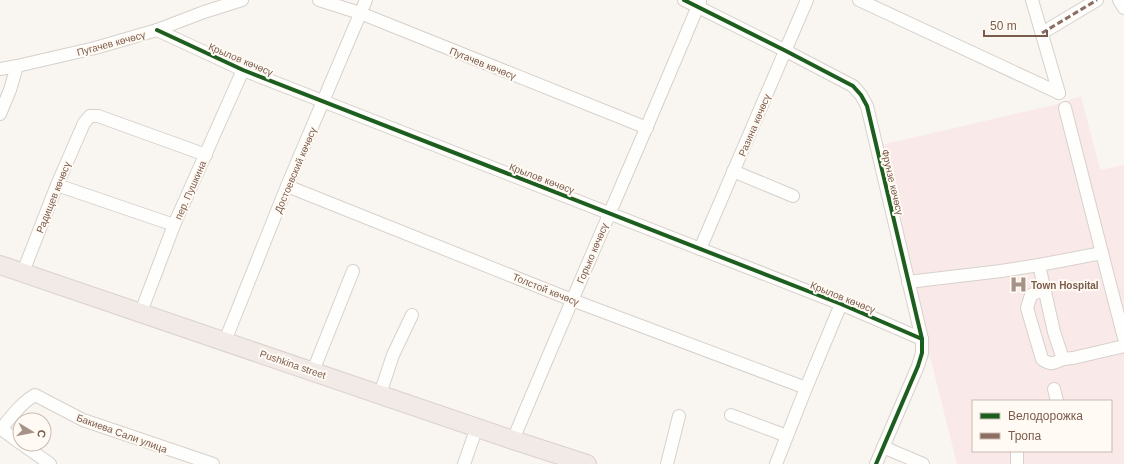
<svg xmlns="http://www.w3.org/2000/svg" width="1124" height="464" font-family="Arial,sans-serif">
<rect width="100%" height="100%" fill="#f9f5f0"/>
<path fill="#fae9e9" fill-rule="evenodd" d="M1081 96 1100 170 1124 165V464H957L877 146 1054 105ZM973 401H1111V451H973Z"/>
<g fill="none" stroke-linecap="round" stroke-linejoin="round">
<defs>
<g id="minor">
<path d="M319 0 360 13 647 128"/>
<path d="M684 0 786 51 853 86 861 95 867 106 922 339V353L918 366 876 464"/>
<path d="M859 0 1059 93"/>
<path d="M1032 0 1059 93"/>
<path d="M1119 0 1124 8"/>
<path d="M157 30 243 70 841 304 922 339"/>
<path d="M1042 33 1097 0"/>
<path d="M0 69 17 66 95 48 157 30 204 12 242 0"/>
<path d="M1065 108 1102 253"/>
<path d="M0 114 10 90 17 66"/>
<path d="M733 171 793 196"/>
<path d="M57 185 174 225"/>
<path d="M287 186 572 300 806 388"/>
<path d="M700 249 807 0"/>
<path d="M1039 265 1102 253 1124 338"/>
<path d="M23 272 57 185 84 123 90 116H98L206 155"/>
<path d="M908 282 1001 271 1039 265 1054 332 1063 359 1073 358 1124 346"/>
<path d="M1044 289 1031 295 1027 308 1042 359C1051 366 1054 363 1063 359"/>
<path d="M141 312 174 225 243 70"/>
<path d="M225 341 287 186 366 0"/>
<path d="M313 371 353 271"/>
<path d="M1054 389 1057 401"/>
<path d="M380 394 393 355 412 315"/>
<path d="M731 415 787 436"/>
<path d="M0 428 20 443"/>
<path d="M1 429C11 417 22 402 35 395L83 420 213 464"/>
<path d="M513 440C574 293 639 148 700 1"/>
<path d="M22 444 50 464"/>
<path d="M883 447 923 464"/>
<path d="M464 464 477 427"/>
<path d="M667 464 679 416"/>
<path d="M776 464 806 388 841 304"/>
<path d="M1017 464V451"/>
</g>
<path id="highway" d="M0 265 513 440 587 464"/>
</defs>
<use href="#minor" stroke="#d7d1cb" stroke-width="14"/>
<use href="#highway" stroke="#dad1cc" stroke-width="20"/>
<use href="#minor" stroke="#fefefd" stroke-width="12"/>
<use href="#highway" stroke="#f2eae7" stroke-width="18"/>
<path stroke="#8d6e63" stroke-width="3" stroke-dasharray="6 3" stroke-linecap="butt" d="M1042 33 1097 0"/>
<defs>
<g id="cycleway">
<path d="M684 0 786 51 853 86 861 95 867 106 922 339V353L918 366 876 464"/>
<path d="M157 30 243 70 841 304 922 339"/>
</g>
</defs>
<use href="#cycleway" stroke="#fffaf3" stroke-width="6"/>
<use href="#cycleway" stroke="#1b5e20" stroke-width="4"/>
</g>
<defs>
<symbol id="hospital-bare" viewBox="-9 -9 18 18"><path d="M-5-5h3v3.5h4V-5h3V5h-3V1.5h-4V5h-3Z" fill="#a69286" stroke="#fffaf3" stroke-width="2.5" paint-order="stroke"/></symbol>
</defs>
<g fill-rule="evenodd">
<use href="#hospital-bare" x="1006" y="272" width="25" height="25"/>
</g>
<g text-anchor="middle" stroke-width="4" stroke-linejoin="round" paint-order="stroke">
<g font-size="10" fill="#7a5c4d" stroke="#fffaf3">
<text transform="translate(111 43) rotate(-15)" y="4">Пугачев көчөсү</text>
<text transform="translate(241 59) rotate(23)" y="4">Крылов көчөсү</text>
<text transform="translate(483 63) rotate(22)" y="4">Пугачев көчөсү</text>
<text transform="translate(754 125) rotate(-67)" y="4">Разина көчөсү</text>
<text transform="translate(295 170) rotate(-67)" y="4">Достоевский көчөсү</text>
<text transform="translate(542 178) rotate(21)" y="4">Крылов көчөсү</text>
<text transform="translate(893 182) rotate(77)" y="4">Фрунзе көчөсү</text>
<text transform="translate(190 190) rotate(-66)" y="4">пер. Пушкина</text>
<text transform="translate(53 197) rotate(-68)" y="4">Радищев көчөсү</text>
<text transform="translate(592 253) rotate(-67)" y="4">Горько көчөсү</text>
<text transform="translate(546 289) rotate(22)" y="4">Толстой көчөсү</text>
<text transform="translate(843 297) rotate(22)" y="4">Крылов көчөсү</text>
<text transform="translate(293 364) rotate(19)" y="4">Pushkina street</text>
<text transform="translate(122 433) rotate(20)" y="4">Бакиева Сали улица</text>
</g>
<g font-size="10" font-weight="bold" fill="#7a5c4d" stroke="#fffaf3" text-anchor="start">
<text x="1031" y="289">Town Hospital</text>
</g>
</g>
<rect x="972" y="400" width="140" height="52" fill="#fffaf3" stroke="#cabbb1"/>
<rect x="980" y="413" width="20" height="6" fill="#1b5e20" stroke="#cabbb1"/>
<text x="1008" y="420" font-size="12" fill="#7a5c4d">Велодорожка</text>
<rect x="980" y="433" width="20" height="6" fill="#8d6e63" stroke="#cabbb1"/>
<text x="1008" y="440" font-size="12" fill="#7a5c4d">Тропа</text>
<g transform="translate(32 432) rotate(100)"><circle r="19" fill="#fffaf3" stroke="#cabbb1"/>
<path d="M0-3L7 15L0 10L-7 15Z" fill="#a69286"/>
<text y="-6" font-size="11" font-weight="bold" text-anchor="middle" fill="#7a5c4d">С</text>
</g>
<path d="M984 30v6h63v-6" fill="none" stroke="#7a5c4d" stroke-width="2"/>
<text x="990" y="30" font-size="12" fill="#7a5c4d" stroke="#fffaf3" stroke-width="3" paint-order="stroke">50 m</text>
</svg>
